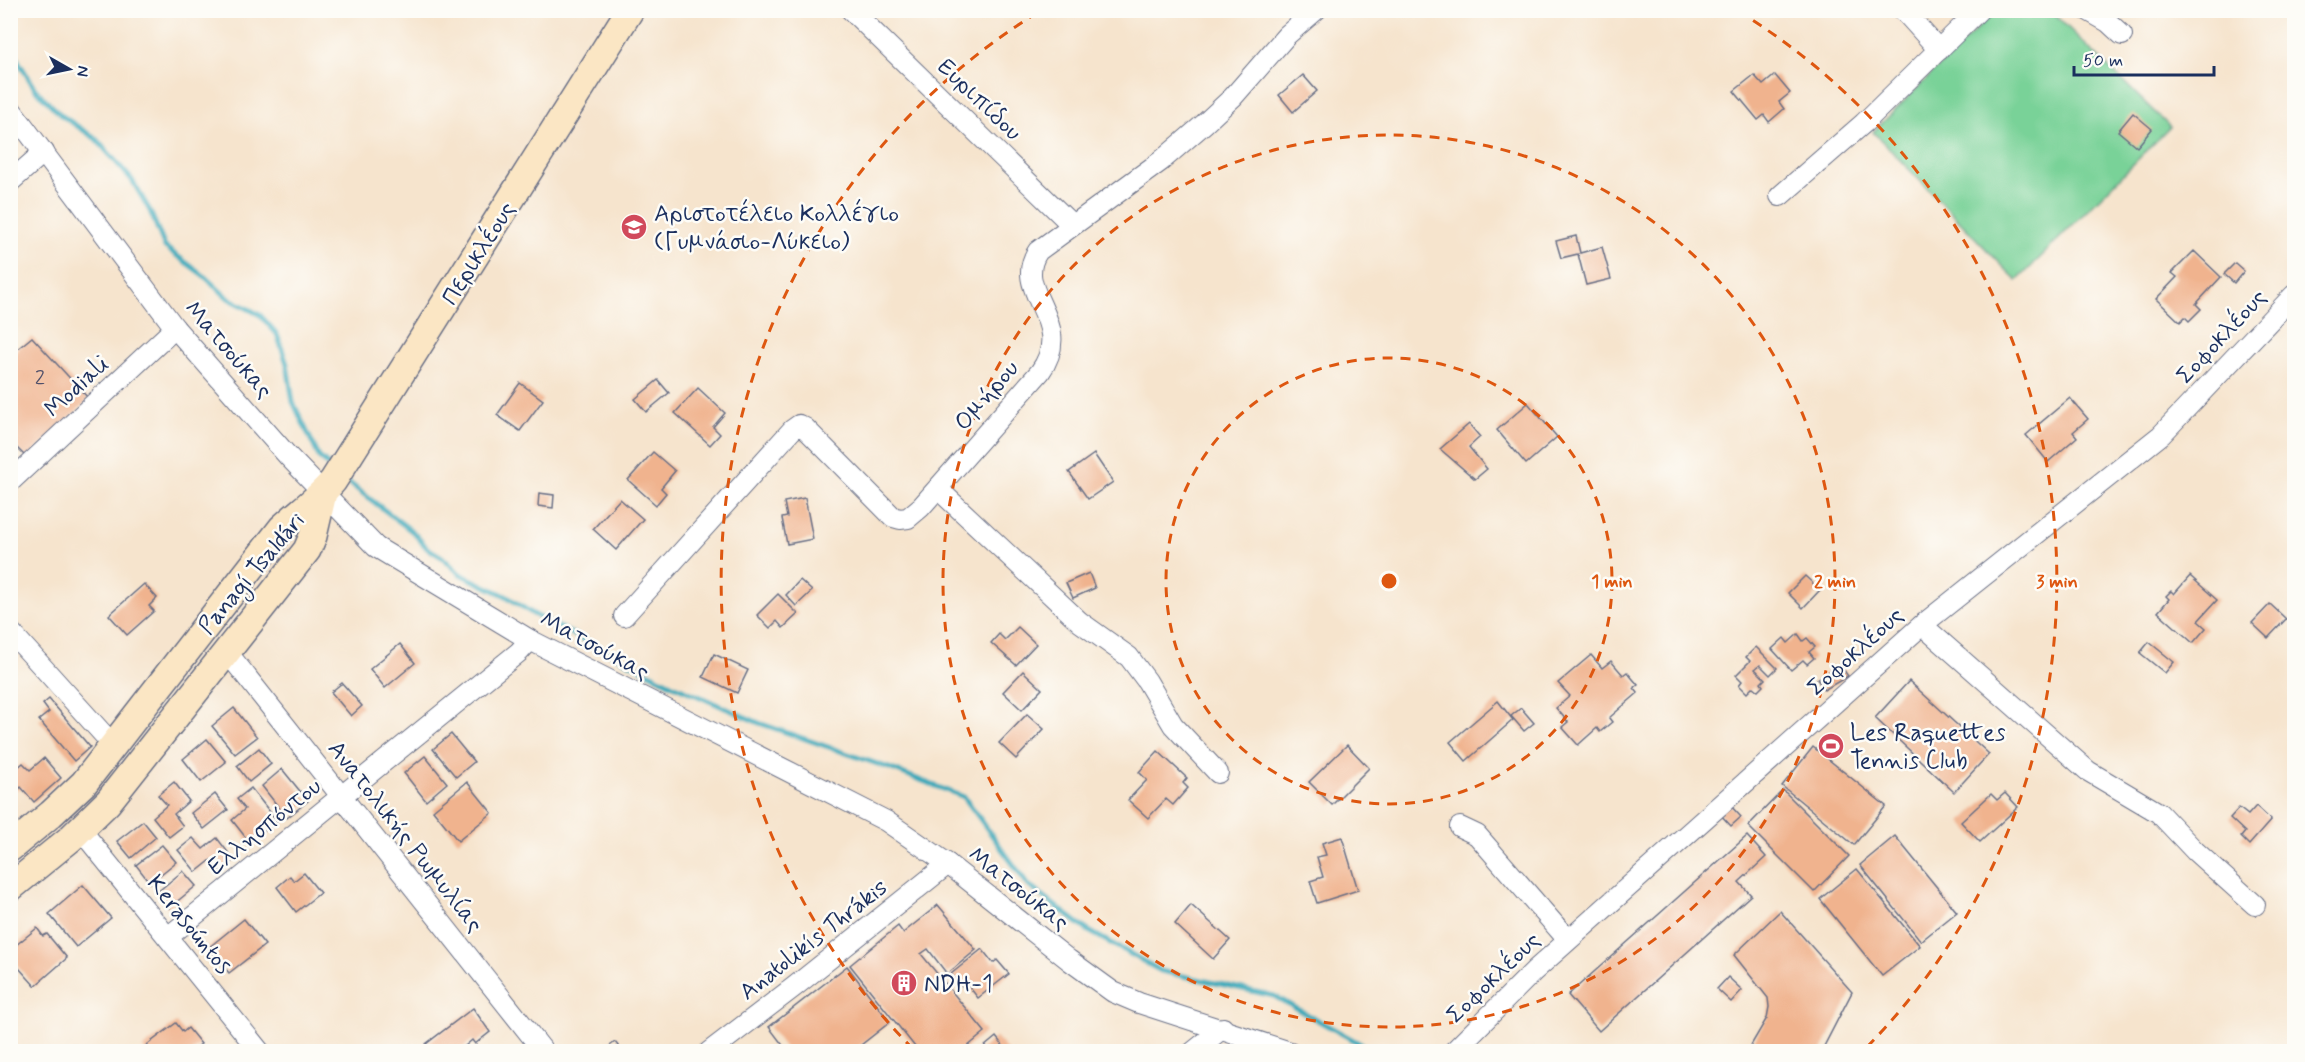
<svg xmlns="http://www.w3.org/2000/svg" width="2305" height="1062" font-family="Mynerve,sans-serif">
<rect width="100%" height="100%" fill="#fdfcf7"/>
<filter id="ink" filterUnits="userSpaceOnUse"><feTurbulence type="fractalNoise" baseFrequency=".0167" numOctaves="2"/><feDisplacementMap in="SourceGraphic" scale="12" xChannelSelector="R" yChannelSelector="G"/><feConvolveMatrix kernelMatrix="1 2 1 2 8 2 1 2 1" color-interpolation-filters="sRGB"/></filter>
<filter id="wash" filterUnits="userSpaceOnUse"><feTurbulence type="fractalNoise" baseFrequency=".008" numOctaves="4" result="noise"/><feDisplacementMap in="SourceGraphic" scale="24" xChannelSelector="R" yChannelSelector="G"/><feGaussianBlur stdDeviation="1.35" result="paint"/><feColorMatrix in="noise" values="0 0 0 0 0 0 0 0 0 0 0 0 0 0 0 0 0 1.4 0 .05"/><feComposite in="paint" operator="in"/></filter>
<g filter="url(#wash)">
<rect width="100%" height="100%" fill="#f6e4cd"/>
<path fill="#79d298" stroke="#4a807b" stroke-width="1.5" d="M1996 10 2051 11 2170 127 2017 281 1873 132Z"/>
<g fill="none" stroke-linecap="round" stroke-linejoin="round">
<g stroke="#3ba9ba" stroke-width="5">
<path d="M10 47 35 89 61 115 96 139 132 180 150 211 165 247 203 275 228 298 260 315 277 334 287 364 293 402 319 457 333 469"/>
<path d="M344 479 413 532 427 548 442 557 460 574 506 596 533 614 671 684 759 723 889 768 964 797 1029 886 1087 930 1161 971 1274 996 1375 1052"/>
</g>
</g>
<g id="blocks">
<g fill="#f0b38e">
<path d="M1303 75 1317 91 1293 112 1279 95Z"/>
<path d="M1754 75 1763 85 1775 75 1790 93 1779 102 1784 109 1769 122 1764 115 1758 120 1734 91Z"/>
<path d="M2133 113 2152 129 2137 147 2118 131Z"/>
<path d="M1576 236 1580 253 1602 247 1611 279 1586 285 1578 254 1561 258 1556 241Z"/>
<path d="M2194 251 2221 277 2196 304 2201 309 2189 321 2185 317 2180 322 2156 299 2177 277 2172 273Z"/>
<path d="M2235 263 2244 271 2234 283 2224 274Z"/>
<path d="M32 337 89 399 27 458 10 441V355Z"/>
<path d="M658 380 669 393 646 412 635 399Z"/>
<path d="M520 383 543 400 520 431 497 415Z"/>
<path d="M698 388 725 413 713 427 720 434 710 445 675 413Z"/>
<path d="M2070 398 2088 419 2073 432 2077 437 2048 462 2026 435Z"/>
<path d="M1528 403 1557 437 1526 464 1497 430Z"/>
<path d="M1469 424 1480 437 1469 447 1487 469 1475 479 1440 449Z"/>
<path d="M653 452 675 471 661 488 666 493 656 505 628 480Z"/>
<path d="M1094 454 1113 482 1088 499 1069 472Z"/>
<path d="M539 493 554 495 553 508 538 506Z"/>
<path d="M805 498 813 539 787 544 782 518 787 517 784 502Z"/>
<path d="M620 499 643 519 616 550 593 529Z"/>
<path d="M1089 573 1095 588 1073 598 1066 583Z"/>
<path d="M1805 576 1820 590 1803 608 1788 593Z"/>
<path d="M2190 576 2217 600 2198 621 2206 628 2193 643 2158 612 2169 599 2166 596 2171 591 2174 594Z"/>
<path d="M800 580 812 591 796 606 786 595Z"/>
<path d="M144 584 157 598 149 606 154 611 127 635 109 615Z"/>
<path d="M778 594 798 614 783 628 777 621 770 628 757 615Z"/>
<path d="M2270 604 2286 619 2268 638 2252 623Z"/>
<path d="M1018 627 1036 644 1016 665 991 643 999 634 1005 640Z"/>
<path d="M1798 634 1803 641 1807 638 1815 647 1809 652 1814 658 1807 664 1803 660 1791 670 1772 649 1784 638 1788 643Z"/>
<path d="M2149 642 2174 662 2165 673 2140 653Z"/>
<path d="M400 644 415 663 385 688 370 669Z"/>
<path d="M1756 647 1777 668 1770 675 1760 665 1755 669 1765 679 1761 683 1763 686 1758 691 1753 687 1747 693 1739 685 1742 681 1736 675 1750 661 1746 657Z"/>
<path d="M714 654 748 670 737 693 703 677Z"/>
<path d="M1591 655 1602 668 1611 661 1623 675 1627 672 1638 685 1634 688 1638 693 1609 718 1612 722 1600 732 1597 728 1578 745 1562 727 1568 722 1556 708 1570 696 1558 683Z"/>
<path d="M1840 665 1848 676 1824 690 1817 679Z"/>
<path d="M1023 671 1042 689 1022 710 1003 692Z"/>
<path d="M1909 681 1989 754 1954 792 1875 718Z"/>
<path d="M342 683 362 706 351 716 331 692Z"/>
<path d="M49 699 90 747 74 761 39 720 49 712 43 704Z"/>
<path d="M1498 701 1513 720 1466 761 1450 742Z"/>
<path d="M234 708 257 737 235 754 212 726Z"/>
<path d="M1521 708 1534 723 1524 731 1511 716Z"/>
<path d="M1027 714 1044 729 1016 759 999 743Z"/>
<path d="M451 734 474 762 456 777 433 749Z"/>
<path d="M207 739 226 762 201 782 183 759Z"/>
<path d="M1347 745 1369 768 1332 805 1309 782Z"/>
<path d="M1813 747 1886 806 1854 845 1782 786Z"/>
<path d="M259 748 271 764 249 782 237 766Z"/>
<path d="M1158 751 1187 778 1183 783 1188 788 1173 805 1166 799 1148 818 1128 800 1147 780 1139 772Z"/>
<path d="M425 756 447 783 426 801 404 773Z"/>
<path d="M44 758 61 778 34 802 21 787 18 790 10 781V774L23 763 30 770Z"/>
<path d="M282 769 308 801 287 818 262 786Z"/>
<path d="M174 782 189 801 174 814 183 826 169 837 153 817 167 805 158 795Z"/>
<path d="M467 782 492 813 458 841 433 810Z"/>
<path d="M251 788 277 821 250 843 232 820 245 809 237 799Z"/>
<path d="M1783 790 1849 856 1814 892 1748 826Z"/>
<path d="M2005 793 2018 807 1980 842 1961 822 1991 794 1997 800Z"/>
<path d="M215 794 228 810 204 829 191 813Z"/>
<path d="M1729 804 1741 817 1731 826 1719 813Z"/>
<path d="M2256 806 2271 820 2249 845 2241 837 2245 832 2230 818 2239 808 2248 815Z"/>
<path d="M143 821 156 837 131 858 117 841Z"/>
<path d="M1747 836 1766 857 1739 882 1751 895 1599 1031 1568 995Z"/>
<path d="M1895 836 1957 912 1921 941 1860 865Z"/>
<path d="M1342 837 1358 890 1317 903 1310 881 1323 877 1317 857 1326 855 1322 843Z"/>
<path d="M193 838 203 849 217 838 234 860 220 871 211 860 196 872 178 850Z"/>
<path d="M162 845 176 862 150 883 136 865Z"/>
<path d="M1857 869 1920 946 1882 976 1820 899Z"/>
<path d="M183 871 196 886 169 908 156 893Z"/>
<path d="M304 873 320 893 296 912 277 887 290 876 294 881Z"/>
<path d="M83 885 111 918 76 947 49 914Z"/>
<path d="M938 905 976 950 947 974 928 949 921 954 985 1032 961 1052H919L850 965 898 926 903 933Z"/>
<path d="M1191 905 1230 940 1213 959 1175 924Z"/>
<path d="M1780 911 1852 992 1821 1052H1747L1767 1018 1769 1007 1768 998 1734 955Z"/>
<path d="M244 919 265 945 229 973 208 948Z"/>
<path d="M37 928 43 936 47 934 67 958 35 986 10 958V950Z"/>
<path d="M982 949 993 963 997 960 1009 974 978 998 967 984 962 987 951 974Z"/>
<path d="M847 966 890 1022 852 1052H788L769 1027Z"/>
<path d="M1728 977 1742 990 1731 1002 1717 989Z"/>
<path d="M473 1008 490 1032 475 1044 472 1040 458 1052H432L426 1044Z"/>
<path d="M176 1023 183 1032 188 1028 201 1044 191 1052H146L143 1048Z"/>
<path d="M996 1037 1008 1052H978Z"/>
<path d="M615 1042 623 1052H602Z"/>
</g>
</g>
</g>
<g filter="url(#ink)">
<use href="#blocks" fill-opacity="0" stroke="#686e85" stroke-width="1.5"/>
<g fill="none" stroke-linecap="round" stroke-linejoin="round">
<defs>
<g id="street">
<path d="M851 10 1072 225"/>
<path d="M1903 10 1939 50"/>
<path d="M2087 10 2108 22 2122 35"/>
<path d="M10 108 175 328 287 455 376 547 530 640 886 821 948 864 1069 960 1113 992 1139 1003 1290 1052"/>
<path d="M10 182 44 152"/>
<path d="M1780 196 1864 123 1979 10"/>
<path d="M10 482 175 328"/>
<path d="M938 489 1080 622 1129 657 1147 681 1173 725 1218 773"/>
<path d="M624 616 792 430 799 425 805 428 893 517 900 519 908 518 921 507 1040 372C1077 321 1010 292 1038 251L1161 161 1204 124 1233 97 1287 35 1316 10"/>
<path d="M1922 625 2088 771 2159 813 2195 851 2255 905"/>
<path d="M10 631 113 745"/>
<path d="M227 652 544 1052"/>
<path d="M1460 827 1477 835 1568 940"/>
<path d="M81 830 260 1052"/>
<path d="M168 937 519 652 530 640"/>
<path d="M709 1052 794 987 948 864"/>
<path d="M1193 1052 1223 1028"/>
<path d="M1453 1052 1534 971 1922 625 2161 435 2294 295"/>
</g>
<g id="secondary">
<path d="M10 848 51 814 84 783 282 528C299 512 318 499 333 481L630 10"/>
<path d="M10 888 70 839 108 802 307 550 313 536 323 493"/>
</g>
</defs>
<use href="#street" stroke="#686e85" stroke-width="22"/>
<use href="#secondary" stroke="#686e85" stroke-width="30"/>
<use href="#street" stroke="#fff" stroke-width="20"/>
<use href="#secondary" stroke="#fbe6c4" stroke-width="27"/>
</g>
</g>
<g fill="none" stroke="#de5710" stroke-width="3" stroke-dasharray="10 8">
<circle cx="1389" cy="581" r="223"/>
<circle cx="1389" cy="581" r="446"/>
<path d="M913 1049A668 668 0 0 1 1040 11M1738 11A668 668 0 0 1 1865 1049"/>
</g>
<defs>
<symbol id="school-disc" viewBox="-11 -11 22 22"><circle r="9.5" fill="#d1495b" stroke="#fdfcf7"/><path d="M0-5L7-2L0 1L-7-2ZM-4 1L0 2.5L4 1V4Q0 6-4 4Z" fill="#fff"/></symbol>
<symbol id="stadium-disc" viewBox="-11 -11 22 22"><circle r="9.5" fill="#d1495b" stroke="#fdfcf7"/><path d="M0-5a6.5 5 0 1 0 0 10a6.5 5 0 1 0 0-10ZM-3.5-1.8h7v3.6h-7Z" fill="#fff"/></symbol>
<symbol id="building-disc" viewBox="-11 -11 22 22"><circle r="9.5" fill="#d1495b" stroke="#fdfcf7"/><path d="M-4-6H4V6H1V3H-1V6H-4ZM-2.5-4.3h1.7v1.8h-1.7ZM.8-4.3h1.7v1.8H.8ZM-2.5-1h1.7V.8h-1.7ZM.8-1h1.7V.8H.8Z" fill="#fff"/></symbol>
</defs>
<g fill-rule="evenodd">
<use href="#school-disc" x="619" y="212" width="30" height="30"/>
<use href="#stadium-disc" x="1816" y="731" width="30" height="30"/>
<use href="#building-disc" x="889" y="968" width="30" height="30"/>
</g>
<g text-anchor="middle" stroke-width="5" stroke-linejoin="round" paint-order="stroke">
<g font-size="21" fill="#50506a">
<text x="40" y="384">2</text>
</g>
<g font-size="24" fill="#1b2f5e" stroke="#fdfcf7">
<text transform="translate(980 99) rotate(44)" y="8">Ευριπίδου</text>
<text transform="translate(478 253) rotate(-58)" y="8">Περικλέους</text>
<text transform="translate(2221 336) rotate(-47)" y="8">Σοφοκλέους</text>
<text transform="translate(229 349) rotate(49)" y="8">Ματσούκας</text>
<text transform="translate(76 386) rotate(-43)" y="8">Modiali</text>
<text transform="translate(986 395) rotate(-49)" y="8">Ομήρου</text>
<text transform="translate(251 573) rotate(-50)" y="8">Panagí Tsaldári</text>
<text transform="translate(595 645) rotate(28)" y="8">Ματσούκας</text>
<text transform="translate(1855 651) rotate(-42)" y="8">Σοφοκλέους</text>
<text transform="translate(264 826) rotate(-39)" y="8">Ελλησπόντου</text>
<text transform="translate(406 836) rotate(52)" y="8">Ανατολικής Ρωμυλίας</text>
<text transform="translate(1019 888) rotate(38)" y="8">Ματσούκας</text>
<text transform="translate(190 924) rotate(51)" y="8">Kerasoúntos</text>
<text transform="translate(813 939) rotate(-38)" y="8">Anatolikís Thrákis</text>
<text transform="translate(1493 977) rotate(-44)" y="8">Σοφοκλέους</text>
</g>
<g font-size="24" fill="#1b2f5e" stroke="#fdfcf7" text-anchor="start">
<text x="654" y="221">Αριστοτέλειο Κολλέγιο<tspan x="654" dy="28">(Γυμνάσιο-Λύκειο)</tspan></text>
<text x="1850" y="740">Les Raquettes<tspan x="1850" dy="28">Tennis Club</tspan></text>
<text x="924" y="991">NDH-1</text>
</g>
</g>
<circle cx="1389" cy="581" r="9" fill="#de5710" stroke="#fdfcf7" stroke-width="3"/>
<g font-size="18" text-anchor="middle" font-weight="bold" fill="#de5710" stroke="#fdfcf7" stroke-width="5" stroke-linejoin="round" paint-order="stroke">
<text x="1612" y="587">1 min</text>
<text x="1835" y="587">2 min</text>
<text x="2057" y="587">3 min</text>
</g>
<rect width="2305" height="1062" fill="none" stroke="#fdfcf7" stroke-width="36"/>
<g transform="translate(69 69) rotate(99)" stroke="#fdfcf7" stroke-width="4.5" paint-order="stroke">
<path d="M0-4.5L10 22L0 15L-10 22Z" fill="#1b2f5e"/>
<text y="-9" font-size="16" font-weight="bold" text-anchor="middle" fill="#1b2f5e">N</text>
</g>
<path d="M2074 66v9h140v-9" fill="none" stroke="#1b2f5e" stroke-width="3"/>
<text x="2083" y="66" font-size="18" fill="#1b2f5e" stroke="#fdfcf7" stroke-width="4.5" paint-order="stroke">50 m</text>
</svg>
